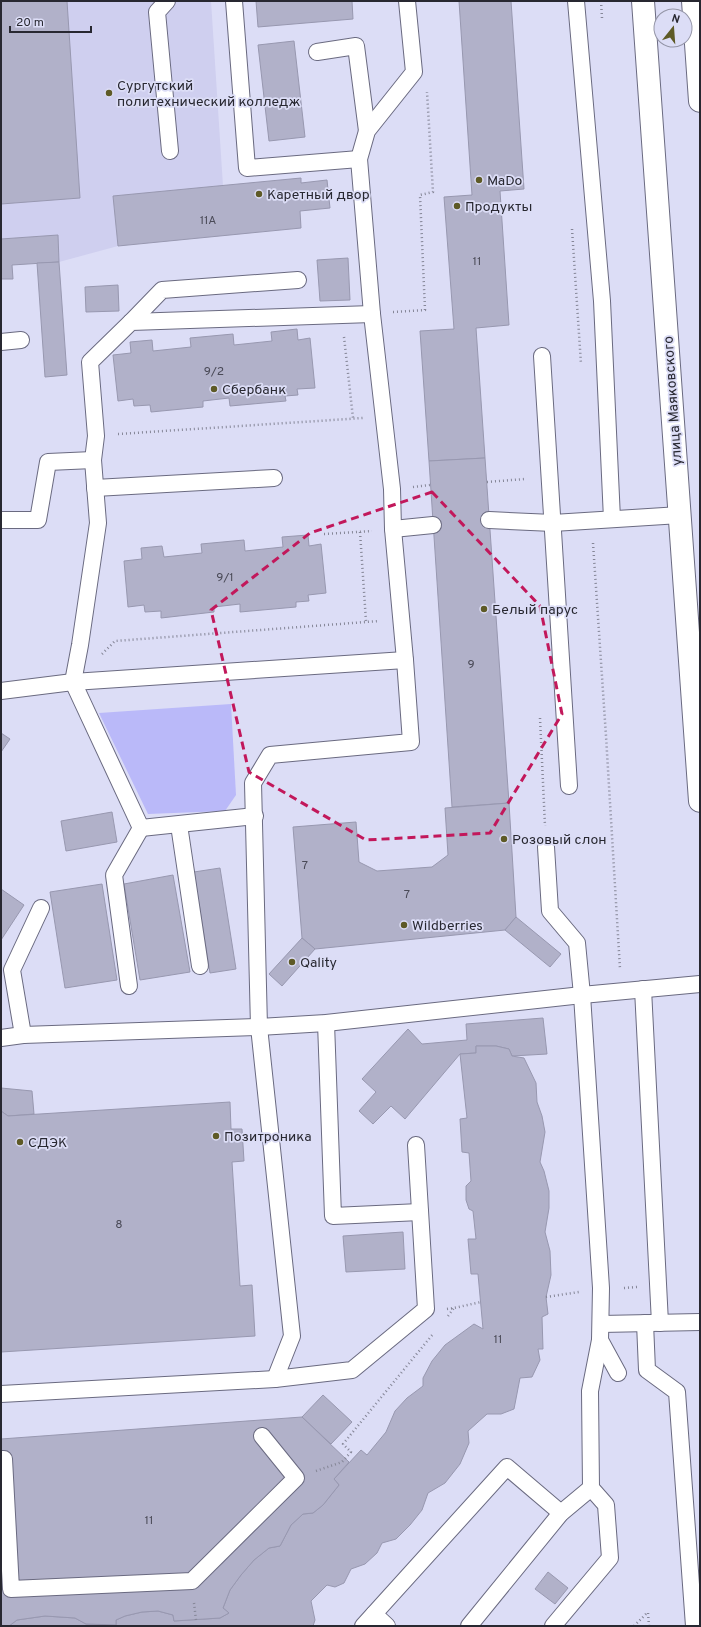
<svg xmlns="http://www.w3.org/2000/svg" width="701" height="1627" font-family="Overpass,sans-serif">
<rect width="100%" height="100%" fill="#dcddf6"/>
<path fill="#cfcfef" d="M1 1H211L223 186 113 196 118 246 59 262 57 235 1 239Z"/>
<path fill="#bab9f9" d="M231 704 236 795 225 811 148 814 99 713Z"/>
<g fill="#b1b1c9" stroke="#9898b0">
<path d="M1 1H67L80 198 1 204Z"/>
<path d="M256 1H352L353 19 258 27Z"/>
<path d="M459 1H511L524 189 500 191 509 325 476 328 485 458 429 461 420 331 454 329 444 197 472 195Z"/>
<path d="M294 41 305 137 269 141 258 45Z"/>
<path d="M301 178V183L327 180 330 208 300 211 301 228 118 246 113 196Z"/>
<path d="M58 235 59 262 12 265 13 279H1V239Z"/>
<path d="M348 258 350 300 320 301 317 260Z"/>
<path d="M59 262 67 375 45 377 37 263Z"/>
<path d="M118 285 119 311 86 312 85 287Z"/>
<path d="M297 329 298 340 310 338 315 388 297 389 298 395 285 396 286 401 230 406 229 398 203 401V407L151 412 150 405 134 406 133 399 118 401 113 355 131 353 130 342 152 340 153 351 191 347 190 338 233 334 234 345 272 341 271 332Z"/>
<path d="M485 458 509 803 452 807 429 461Z"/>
<path d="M308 535 309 546 321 544 326 593 308 595 309 601 296 602V607L240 612V604L214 607V612L161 618V611L145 612 144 605 128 607 124 561 142 559 141 548 162 546 164 557 202 553 201 544 244 540 245 551 283 547 282 537Z"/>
<path d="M1 733 10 739 1 752Z"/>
<path d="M509 803 516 917 505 930 315 949 302 938 293 827 356 822 359 862 377 871 432 867 448 855 445 808Z"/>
<path d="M112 812 117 842 66 851 61 821Z"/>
<path d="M220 868 236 969 210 973 194 872Z"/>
<path d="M173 875 190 972 140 980 124 884Z"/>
<path d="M102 884 117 980 65 988 50 892Z"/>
<path d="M1 889 24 905 1 940Z"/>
<path d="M516 917 561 954 550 967 505 930Z"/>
<path d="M302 938 315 949 282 986 269 974Z"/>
<path d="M543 1018 547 1054 512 1056 509 1049 496 1046H476V1053L460 1054 405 1119 391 1106 373 1124 359 1111 376 1092 362 1079 408 1029 422 1044 467 1040 466 1024Z"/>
<path d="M476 1046H496L509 1049 512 1056 524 1058 536 1083 537 1102 542 1116 545 1132 540 1162 544 1171 549 1191V1208L545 1232 550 1251 551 1275 546 1297 548 1314 542 1317 543 1349H538L540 1360 532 1377 520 1378 514 1409 501 1414H487L468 1431 469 1443 460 1464 445 1483 428 1493 422 1510 410 1525 396 1539 382 1543 377 1553 365 1564 351 1569 344 1583 335 1587 327 1585 311 1601 315 1620 313 1626H9L17 1620 45 1616 75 1618 86 1624 116 1625V1620L125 1616 142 1612 158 1611 173 1615 174 1621 220 1618 229 1613 223 1608 230 1590 241 1575 254 1560 269 1548 280 1546 291 1525 303 1514 313 1513 323 1505 339 1485 334 1479 361 1450 367 1455 386 1432 395 1411 407 1398 423 1386V1378L432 1361 445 1345 474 1324 483 1329 478 1274H471L468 1239H476L473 1211 469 1209 466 1200V1186L471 1181 469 1153 462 1152 460 1119 467 1118 460 1054 476 1053Z"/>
<path d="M1 1088 32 1091 34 1114 8 1116 1 1111Z"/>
<path d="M230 1102 231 1129H242L244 1161 232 1162 240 1286 252 1285 255 1336 1 1352V1111L8 1116Z"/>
<path d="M403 1232 405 1269 346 1272 343 1236Z"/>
<path d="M323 1395 352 1422 331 1444 302 1417Z"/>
<path d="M302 1417 349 1462 334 1479 339 1485 323 1505 313 1513 303 1514 291 1525 280 1546 269 1548 254 1560 241 1575 230 1590 223 1608 229 1613 220 1618 174 1621 173 1615 158 1611 142 1612 125 1616 116 1620V1625L86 1624 75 1618 45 1616 17 1620 9 1626H1V1439Z"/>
<path d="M548 1572 568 1588 555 1604 535 1589Z"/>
</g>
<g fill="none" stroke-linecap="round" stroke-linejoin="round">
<defs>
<g id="service">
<path d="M167 1 157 12 170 151"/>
<path d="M234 1 247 168 359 159"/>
<path d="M576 1 602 301 612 519"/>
<path d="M317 52 356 46 367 131"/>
<path d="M131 322 162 290 298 280"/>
<path d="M1 342 21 340"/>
<path d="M542 356 569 786"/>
<path d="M95 488 274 478"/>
<path d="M1 520H38L48 462 93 460"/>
<path d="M489 520 553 523 680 515"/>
<path d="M393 529 433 525"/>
<path d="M1 691 73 682 405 660"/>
<path d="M255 816 141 828 73 682 80 645 98 523 93 460 96 436 90 362 131 322 372 314"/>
<path d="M179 825 200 966"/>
<path d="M546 847 550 911 577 943 582 995 601 1288 600 1340 618 1373"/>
<path d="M129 986 114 875 141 828"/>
<path d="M643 989 660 1323"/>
<path d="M326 1023 333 1216 420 1212"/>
<path d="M23 1035 12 970 41 908"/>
<path d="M1 1038 23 1035 259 1027 326 1023 582 995 700 984"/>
<path d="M645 1323 647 1370 677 1392 694 1626"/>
<path d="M601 1324 700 1322"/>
<path d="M275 1379 292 1336 259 1027 253 783 270 755 411 742 405 660 393 529 392 489 372 314 359 159 367 131 414 72 407 1"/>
<path d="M1 1394 275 1379 352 1370 426 1309 416 1145"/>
<path d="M1 1459H4L11 1589 192 1581 296 1478 262 1436"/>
<path d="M374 1614 387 1626"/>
<path d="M363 1626 507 1467 561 1513"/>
<path d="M469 1626 561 1513 591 1488"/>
<path d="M553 1626 610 1558 606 1505 591 1488 590 1391 600 1340"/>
</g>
<g id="secondary">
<path d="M643 1 700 801"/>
<path d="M693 1 700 101"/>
</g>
</defs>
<use href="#service" stroke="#6a6a80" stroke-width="18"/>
<use href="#secondary" stroke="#6a6a80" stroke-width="24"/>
<g stroke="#858697" stroke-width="2.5" stroke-dasharray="1 3" stroke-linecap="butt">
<path d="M601 1 602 18"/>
<path d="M572 229 581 364"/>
<path d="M393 312 425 310 420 195 433 192 427 92"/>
<path d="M344 337 353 418"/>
<path d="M118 434 363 418"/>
<path d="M487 482 525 479"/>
<path d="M413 487 430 485"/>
<path d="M360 532 366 621"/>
<path d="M324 534 372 531"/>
<path d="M593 543 606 736 620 969"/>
<path d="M102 654 115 641 379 621"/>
<path d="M540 718 545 826"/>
<path d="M624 1288 637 1287"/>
<path d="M546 1297 579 1292"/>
<path d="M447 1309 454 1308 481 1302"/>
<path d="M448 1316 454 1308"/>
<path d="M316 1471 342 1462 351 1452 343 1444 433 1334"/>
<path d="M194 1603 196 1620"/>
<path d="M648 1613 649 1626"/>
<path d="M634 1626 648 1612"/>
</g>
<use href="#service" stroke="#fff" stroke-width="16"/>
<use href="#secondary" stroke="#fff" stroke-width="22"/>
</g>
<path fill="none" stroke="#c2185b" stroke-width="3" stroke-dasharray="8 5" stroke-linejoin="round" d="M432 492 540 606 562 714 490 833 366 840 249 772 211 610 310 533Z"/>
<g fill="#5e5a26" stroke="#dcddf6" stroke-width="1.5">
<circle cx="109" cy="93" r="4"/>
<circle cx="479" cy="180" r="4"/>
<circle cx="259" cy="194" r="4"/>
<circle cx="457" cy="206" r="4"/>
<circle cx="214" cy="389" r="4"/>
<circle cx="484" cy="609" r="4"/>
<circle cx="504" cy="839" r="4"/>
<circle cx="404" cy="925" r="4"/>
<circle cx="292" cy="962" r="4"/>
<circle cx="216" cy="1136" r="4"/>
<circle cx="20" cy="1142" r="4"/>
</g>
<g text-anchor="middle" stroke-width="3.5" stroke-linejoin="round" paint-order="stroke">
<g font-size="12" fill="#4a4a57">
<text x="208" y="224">11А</text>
<text x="477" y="265">11</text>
<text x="214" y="375">9/2</text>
<text x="225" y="581">9/1</text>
<text x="471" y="668">9</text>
<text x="305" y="869">7</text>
<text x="407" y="898">7</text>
<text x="119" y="1228">8</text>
<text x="498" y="1343">11</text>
<text x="149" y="1524">11</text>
</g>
<g font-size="14" fill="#282831" stroke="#dcddf6" text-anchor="start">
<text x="117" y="90">Сургутский<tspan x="117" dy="16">политехнический колледж</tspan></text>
<text x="487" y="185">MaDo</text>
<text x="267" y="199">Каретный двор</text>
<text x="465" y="211">Продукты</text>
<text x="222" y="394">Сбербанк</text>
<text x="492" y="614">Белый парус</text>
<text x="512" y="844">Розовый слон</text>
<text x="412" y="930">Wildberries</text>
<text x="300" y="967">Qality</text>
<text x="224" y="1141">Позитроника</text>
<text x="28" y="1147">СДЭК</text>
</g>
<g font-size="14" fill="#282831" stroke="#dcddf6">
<text transform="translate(672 401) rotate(-94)" y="5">улица Маяковского</text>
</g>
</g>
<rect width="701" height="1627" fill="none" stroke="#282831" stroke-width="4"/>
<g transform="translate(673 28) rotate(17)"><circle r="19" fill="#dcddf6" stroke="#9495a7"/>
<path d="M0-3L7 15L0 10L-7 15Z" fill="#5e5a26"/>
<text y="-6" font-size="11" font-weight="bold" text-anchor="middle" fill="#282831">N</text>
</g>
<path d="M10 26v6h81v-6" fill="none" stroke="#282831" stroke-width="2"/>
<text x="16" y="26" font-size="12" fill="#282831" stroke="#dcddf6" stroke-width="3" paint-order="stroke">20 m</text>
</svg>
